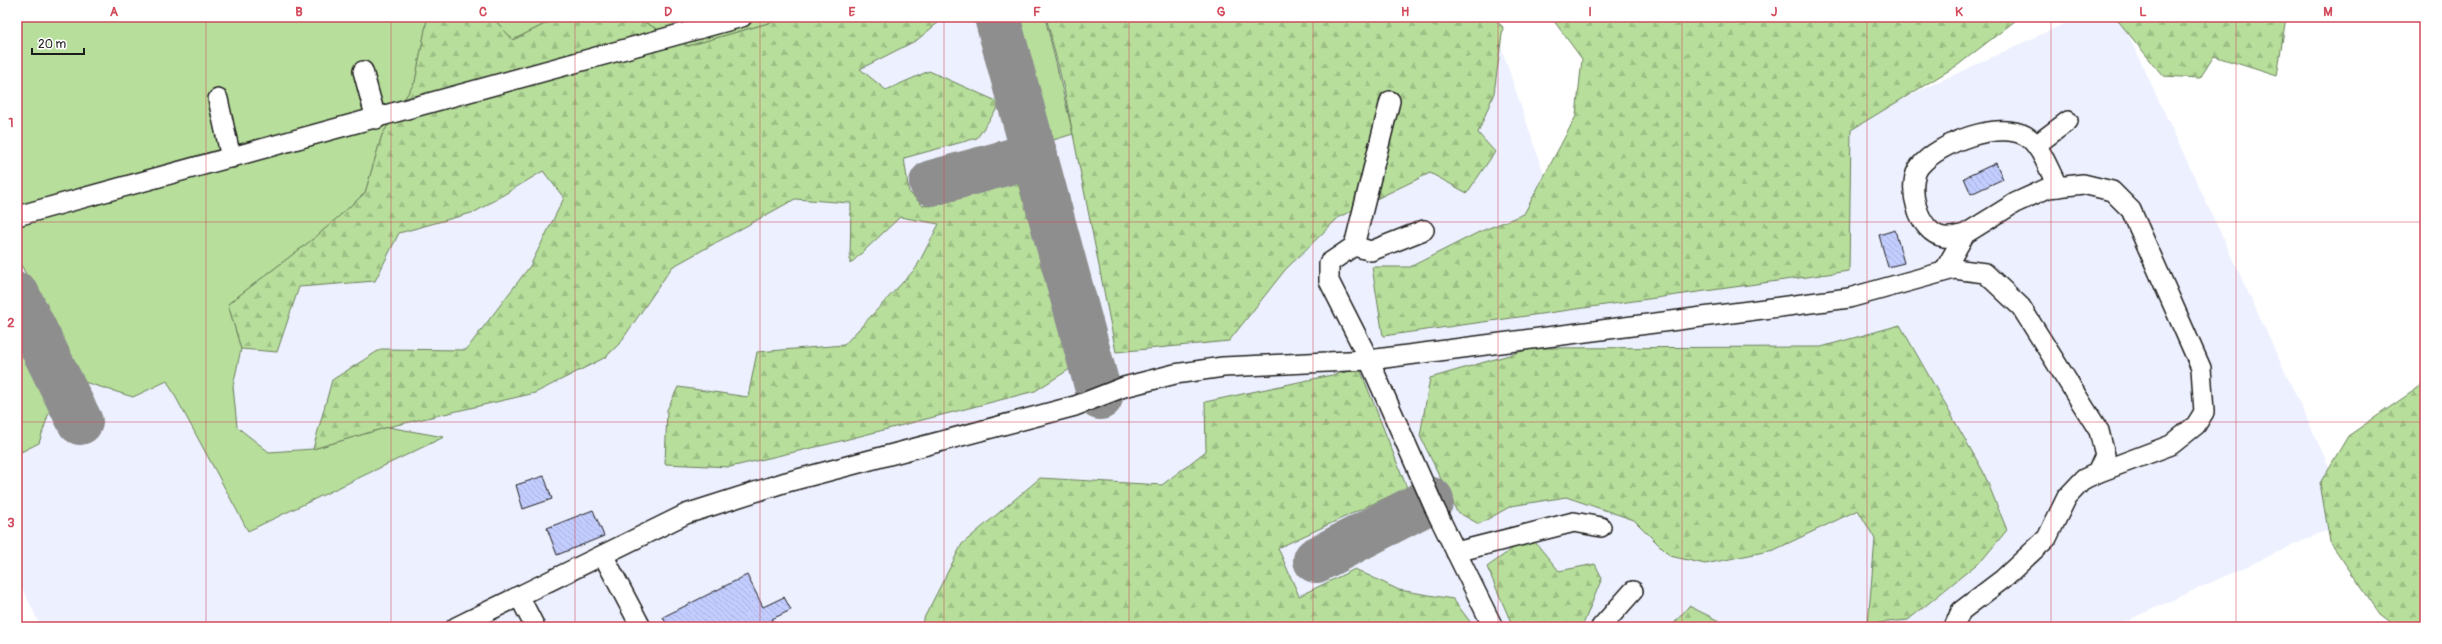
<svg xmlns="http://www.w3.org/2000/svg" width="2442" height="644" font-family="Pangolin,sans-serif">
<defs>
<pattern id="forest-firs" width="22" height="20" patternUnits="userSpaceOnUse"><rect width="22" height="20" fill="#b7df9b"/><path d="M5 1l3.5 6h-7zM16 11l3.5 6h-7z" fill="#9dbf85"/></pattern>
<pattern id="building-back-hatch" width="6" height="6" patternUnits="userSpaceOnUse"><rect width="6" height="6" fill="#c3cdff"/><path d="M-1 5l2 2M0 0l6 6M5-1l2 2" fill="none" stroke="#a7afda"/></pattern>
</defs>
<rect width="100%" height="100%" fill="#fff"/>
<filter id="ink" filterUnits="userSpaceOnUse"><feTurbulence type="fractalNoise" baseFrequency=".025" numOctaves="2"/><feDisplacementMap in="SourceGraphic" scale="8" xChannelSelector="R" yChannelSelector="G"/><feConvolveMatrix kernelMatrix="1 2 1 2 8 2 1 2 1" color-interpolation-filters="sRGB"/></filter>
<g filter="url(#ink)">
<path fill="#edf0ff" d="M17 17H1491L1558 216 1786 152 2079 17H2120L2353 518 2113 627H41L17 577Z"/>
<g fill="#b7df9b" stroke="#6a7e5c">
<path d="M31 17H431L427 20 415 82 382 135 365 193 317 236 228 304 241 349 233 386 237 427 269 452 313 449 388 427 444 437 248 531 167 381 133 397 81 381 17 257V21Z"/>
<path d="M492 17H559L513 40Z"/>
<path d="M635 17H790L688 46Z"/>
<path d="M1016 17H1045L1073 134 1050 141Z"/>
<path d="M17 320 54 397 39 443 17 454Z"/>
</g>
<g fill="url(#forest-firs)" stroke="#6a7e5c">
<path d="M431 17H492L513 40 559 17H635L688 46 790 17H945L917 40 860 69 886 90 929 71 1001 103 977 138 904 158 909 192 923 206 952 199 983 178 1016 175 1023 201 1037 207 1074 320 1073 367 1035 391 833 443 730 467 665 464 667 410 678 387 748 397 757 352 844 345 916 268 939 224 900 217 850 264 851 203 795 199 672 267 620 343 606 357 535 393 388 427 313 449 332 380 381 349 466 350 530 266 564 198 543 171 475 212 399 233 375 281 299 287 277 352 241 349 228 304 317 236 365 193 382 135 415 82 427 19Z"/>
<path d="M1046 17H1492L1503 27 1494 93 1478 133 1495 152 1467 193 1430 173 1339 217 1285 270 1229 341 1116 352 1064 89Z"/>
<path d="M1551 17H2020L1958 65 1851 130 1849 271 1383 336 1372 267H1410L1479 232 1524 214 1576 116 1582 59Z"/>
<path d="M2115 17H2286L2277 76 2214 56 2200 78 2163 76Z"/>
<path d="M1900 325 1983 471 2007 530 1983 559 1908 620 1868 624 1875 539 1858 510 1774 550 1705 564 1670 556 1634 520 1566 497 1511 506 1479 524 1457 512 1420 436 1430 378 1533 348 1821 347Z"/>
<path d="M1360 369 1407 488 1278 548 1299 596 1355 569 1399 590 1453 599 1474 627H912L921 624 962 544 1040 478 1162 485 1206 451 1205 402Z"/>
<path d="M2425 383V627H2397L2380 614 2330 542 2320 483 2348 436Z"/>
<path d="M1530 536 1559 571 1595 564 1602 578 1582 627H1513L1487 567Z"/>
<path d="M1689 606 1723 623 1724 627H1671Z"/>
</g>
<g fill="none" stroke-linecap="round" stroke-linejoin="round">
<g stroke="#8e8e8e" stroke-width="46">
<path d="M997 17 1100 397"/>
<path d="M932 183 1035 155"/>
<path d="M17 295 80 422"/>
<path d="M1316 560 1431 500"/>
</g>
</g>
<g fill="url(#building-back-hatch)" stroke="#1c1c1c">
<path d="M1996 163 2003 179 1971 194 1964 178Z"/>
<path d="M1895 230 1904 263 1888 267 1879 235Z"/>
<path d="M544 476 552 499 523 509 516 485Z"/>
<path d="M593 510 604 536 557 555 547 528Z"/>
<path d="M747 575 763 607 784 597 791 610 772 619 776 627H668L663 617Z"/>
</g>
<g fill="none" stroke-linecap="round" stroke-linejoin="round">
<defs>
<g id="minor">
<path d="M363 71 376 119"/>
<path d="M218 99 231 158"/>
<path d="M1390 101 1354 246 1329 263V281L1369 360 1435 509 1493 627"/>
<path d="M2036 145 2068 121"/>
<path d="M17 216 742 17"/>
<path d="M1965 234C1959 235 1951 238 1944 237 1918 234 1905 184 1920 166 1939 143 1999 120 2026 136 2041 145 2049 171 2058 187"/>
<path d="M1354 246 1371 251 1424 230"/>
<path d="M1944 271 1965 234 2015 203 2048 188 2083 184 2112 191 2131 210 2201 368 2204 412 2196 425 2171 445 2097 473"/>
<path d="M1456 552 1574 522 1601 527"/>
<path d="M603 555 641 627"/>
<path d="M519 596 535 627"/>
<path d="M456 627 686 514 783 483 1075 406 1124 387 1175 374 1223 367 1369 360 1849 298 1954 269 1985 273 2021 307 2099 431 2105 455 2097 473 2084 479 2067 497 2047 538 2003 579 1961 611 1954 627"/>
<path d="M1601 627 1633 591"/>
</g>
</defs>
<use href="#minor" stroke="#1c1c1c" stroke-width="22"/>
<use href="#minor" stroke="#fff" stroke-width="19"/>
</g>
</g>
<path fill="none" stroke="#d1495b" stroke-width="1" stroke-opacity="0.55" d="M206 17V627M391 17V627M575 17V627M760 17V627M944 17V627M1129 17V627M1313 17V627M1498 17V627M1682 17V627M1867 17V627M2051 17V627M2236 17V627M17 222H2425M17 422H2425"/>
<rect width="2442" height="644" fill="none" stroke="#fff" stroke-width="44"/>
<path d="M32 48v6h52v-6" fill="none" stroke="#1c1c1c" stroke-width="2"/>
<text x="38" y="48" font-size="12" fill="#1c1c1c" stroke="#ffffff" stroke-width="3" paint-order="stroke">20 m</text>
<rect x="22" y="22" width="2398" height="600" fill="none" stroke="#d1495b" stroke-width="1.5"/>
<g font-size="13" text-anchor="middle" font-weight="bold" fill="#d1495b">
<text x="114" y="16">A</text>
<text x="299" y="16">B</text>
<text x="483" y="16">C</text>
<text x="668" y="16">D</text>
<text x="852" y="16">E</text>
<text x="1037" y="16">F</text>
<text x="1221" y="16">G</text>
<text x="1405" y="16">H</text>
<text x="1590" y="16">I</text>
<text x="1774" y="16">J</text>
<text x="1959" y="16">K</text>
<text x="2143" y="16">L</text>
<text x="2328" y="16">M</text>
<text x="11" y="127">1</text>
<text x="11" y="327">2</text>
<text x="11" y="527">3</text>
</g>
</svg>
